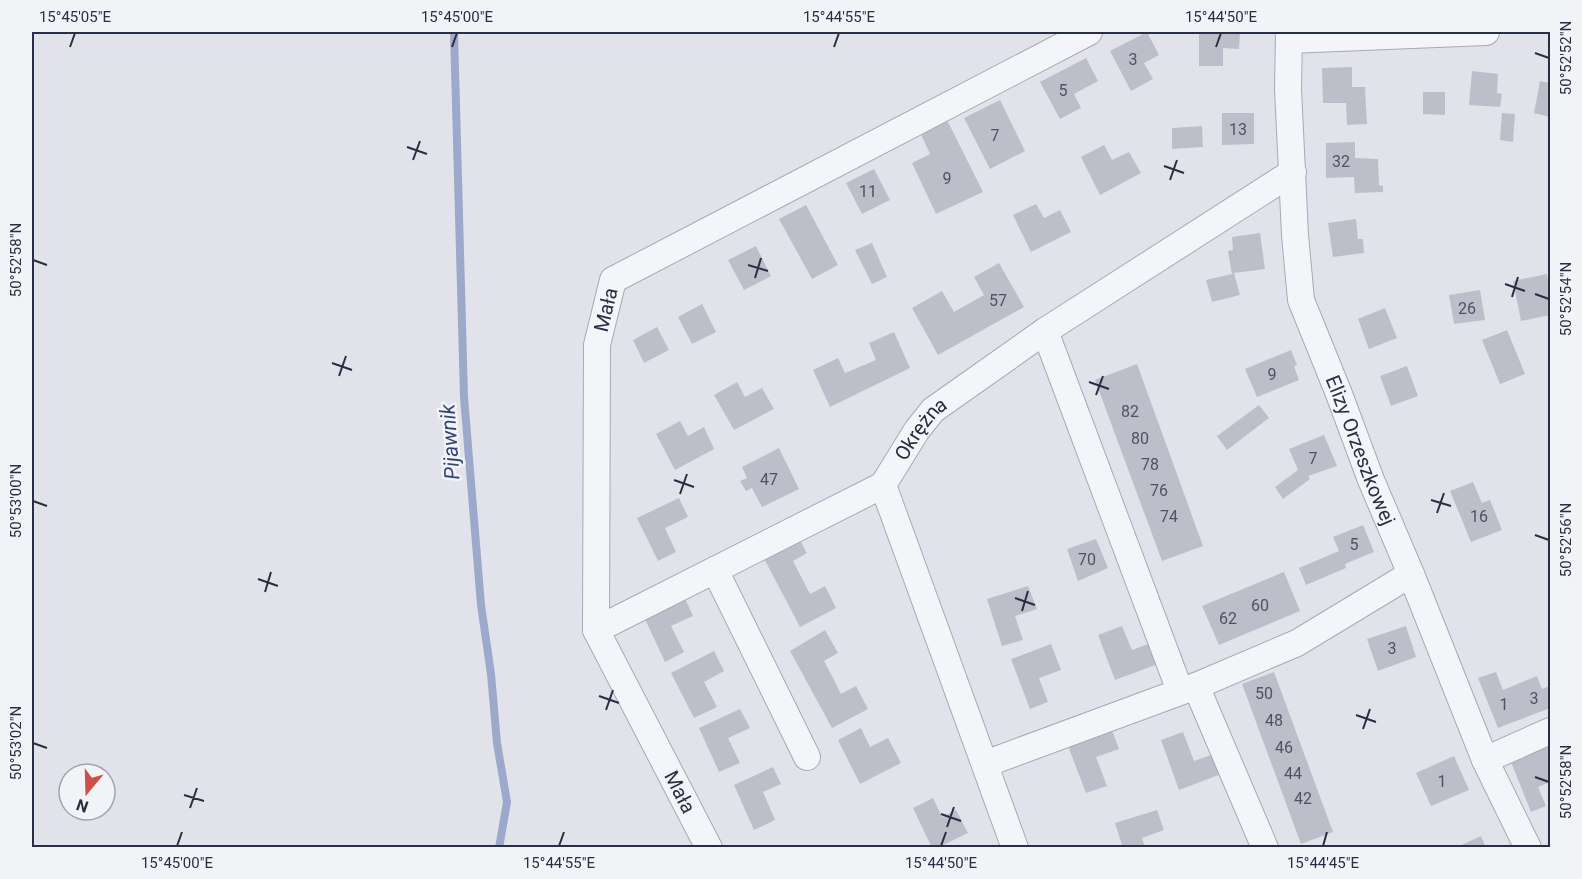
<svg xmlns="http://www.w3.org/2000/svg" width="1582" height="879" font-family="Roboto,sans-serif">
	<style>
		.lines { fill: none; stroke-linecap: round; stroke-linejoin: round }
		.stream { stroke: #9da9ca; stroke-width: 8 }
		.building { fill: #bcbeca }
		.street-casing { stroke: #a7a9b4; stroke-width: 28 }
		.street { stroke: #f4f5f8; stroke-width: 26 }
		.ticks { fill: none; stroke: #2a2e42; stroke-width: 2 }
		.labels { text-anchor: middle; stroke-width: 5; stroke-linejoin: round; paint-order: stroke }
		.number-label { font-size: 16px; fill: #4e5264 }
		.street-label { font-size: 20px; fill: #2a2e42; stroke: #f1f3f7 }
		.water-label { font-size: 21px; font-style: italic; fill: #344476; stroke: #f1f3f7 }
		.neatline { fill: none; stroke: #2a2e42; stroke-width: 2 }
		.ticks-label { font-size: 15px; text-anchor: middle; fill: #2a2e42 }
	</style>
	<rect width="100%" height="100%" fill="#e2e3ea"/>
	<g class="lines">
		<path class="stream" d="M454 32 464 397 481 605 491 674 497 743 507 802 499 848"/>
	</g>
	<path class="building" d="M1147 32 1159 55 1144 63 1153 79 1131 91 1110 51Z
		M1199 32H1240L1239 49 1223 48V66H1199Z
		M1086 58 1098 81 1074 94 1081 108 1060 119 1040 82Z
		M1352 67V87H1365L1367 124 1347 125 1346 103H1323L1322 68Z
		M1472 71 1498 74 1497 93 1502 94 1500 107 1469 105Z
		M1540 81 1550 83V117L1534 113Z
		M1423 92H1445V115L1423 114Z
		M1000 100 1025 151 990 169 964 118Z
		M1222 113H1254V144L1222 145Z
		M1502 113 1515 114 1513 142 1500 140Z
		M945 116 983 192 936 214 912 163 930 154 918 128Z
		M1202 126 1203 147 1172 149V128Z
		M1355 142V158L1378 159 1379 185 1383 186V192L1355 193 1354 177 1326 178V143Z
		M1104 145 1112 160 1129 152 1141 173 1100 195 1081 157Z
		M874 169 890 200 862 214 846 183Z
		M1036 204 1044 218 1060 210 1071 232 1031 252 1013 215Z
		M806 205 838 265 812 279 779 219Z
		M1356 219 1358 239H1363L1364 253 1333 257 1328 223Z
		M1260 233 1265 269 1234 273 1240 295 1212 302 1206 280 1232 274 1228 251 1233 250 1232 237Z
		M872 243 887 277 872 284 855 250Z
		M756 246 771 276 744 290 728 260Z
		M999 263 1024 307 938 355 912 308 942 291 954 312 984 295 974 277Z
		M1547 274 1550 291V315L1521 321 1513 281Z
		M1480 290 1485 320 1454 324 1449 295Z
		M702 304 716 332 692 344 678 317Z
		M1385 308 1397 338 1369 349 1358 319Z
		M657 327 669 350 644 363 633 340Z
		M1507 330 1525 374 1500 384 1482 340Z
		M894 332 910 368 830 407 813 370 838 358 845 373 876 360 869 343Z
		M1291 350 1297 365 1294 366 1299 380 1257 397 1245 369Z
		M1137 364 1203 546 1162 561 1095 380Z
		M1407 366 1418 396 1391 406 1380 376Z
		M737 382 745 397 762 388 774 409 734 430 714 395Z
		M1259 405 1269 418 1227 450 1217 436Z
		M680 421 688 436 704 427 714 449 675 470 656 434Z
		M1324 435 1337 466 1308 476 1310 479 1283 499 1275 487 1298 470 1289 449Z
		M779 448 799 489 762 507 752 488 746 491 740 481 747 478 742 467Z
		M1473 482 1482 503 1490 500 1502 530 1471 542 1450 491Z
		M679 498 688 517 665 528 676 552 658 561 637 518Z
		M1363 525 1374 552 1345 564 1346 568 1306 585 1299 568 1339 551 1333 537Z
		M794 530 807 553 793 561 810 594 825 586 836 608 800 627 759 549Z
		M1096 539 1108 568 1078 581 1067 549Z
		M1284 572 1300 611 1219 645 1202 606Z
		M1028 586 1037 609 1015 616 1023 640 1002 646 987 599Z
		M685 598 693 616 671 626 684 652 665 662 644 617Z
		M1122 626 1132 650 1151 643 1158 664 1115 680 1098 635Z
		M1406 626 1416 657 1378 671 1367 639Z
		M825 630 838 653 824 661 833 678 841 694 856 686 868 709 832 728 790 651Z
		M1051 644 1061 670 1039 678 1048 702 1030 709 1011 659Z
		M714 651 724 671 704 682 717 707 694 718 671 673Z
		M1274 672 1333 832 1301 844 1242 684Z
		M1496 672 1503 690 1537 676 1542 689 1550 686V708L1498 728 1478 678Z
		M740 709 750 728 728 738 740 763 719 772 699 728Z
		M861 728 870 747 888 738 901 763 860 784 838 740Z
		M1112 730 1119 749 1096 757 1107 786 1086 793 1068 746Z
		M1183 732 1194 761 1217 753 1224 773 1179 790 1161 740Z
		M1550 746V782L1538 787 1546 806 1531 812 1511 762Z
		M1454 756 1469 790 1431 806 1416 773Z
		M773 767 781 784 763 792 775 820 754 830 734 785Z
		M933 798 942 817 956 810 968 833 937 848H932L913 808Z
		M1157 810 1164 830 1142 838 1145 848H1123L1115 823Z
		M1481 836 1486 848H1455Z"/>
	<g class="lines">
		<defs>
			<g id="street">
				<path id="s1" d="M1289 32 1288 89 1295 235 1301 300 1339 394 1371 480 1411 574 1485 760 1528 848"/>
				<path d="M1289 40 1486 32"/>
				<path d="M1045 331 1180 691"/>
				<path d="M715 570 807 757"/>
				<path d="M596 630 883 485"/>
				<path d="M1196 686 1297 643 1411 574"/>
				<path d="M1485 760 1550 731"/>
				<path d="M985 764 1196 686 1265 848"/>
				<path id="s2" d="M709 848 596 630 597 345 613 280 1089 32"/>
				<path id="s3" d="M1015 848 883 485 917 430 933 410 1045 331 1293 172"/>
			</g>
		</defs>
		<use href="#street" class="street-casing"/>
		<use href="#street" class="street"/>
	</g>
	<path class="ticks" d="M70 47 75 33M452 47 457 33M834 47 839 33M1216 47 1221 33M1535 53 1549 58M407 147 427 154M413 160 420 141M1164 166 1184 173M1170 180 1177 160M33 260 47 265M748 265 768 271M755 278 761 258M1505 284 1525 291M1535 294 1549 299M1512 297 1518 277M332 363 352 370M339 376 346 356M1089 382 1109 389M1096 395 1103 376M674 480 694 487M680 494 687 474M1431 500 1451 506M33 501 47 506M1437 513 1444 493M1535 535 1549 540M258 579 278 586M265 592 271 572M1015 598 1035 605M1022 611 1028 591M599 696 619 703M606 710 613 690M1356 715 1376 722M1363 729 1370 709M33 743 47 748M1535 777 1549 782M184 795 204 801M190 808 197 788M941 814 961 821M947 827 954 807M177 846 182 832M559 846 564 832M941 846 946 832M1323 846 1327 832"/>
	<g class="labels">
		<g class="number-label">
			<text x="1133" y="65">3</text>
			<text x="1063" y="96">5</text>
			<text x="1238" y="135">13</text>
			<text x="995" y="141">7</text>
			<text x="1341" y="167">32</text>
			<text x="947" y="184">9</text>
			<text x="868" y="197">11</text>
			<text x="998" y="306">57</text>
			<text x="1467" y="314">26</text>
			<text x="1272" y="380">9</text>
			<text x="1130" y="417">82</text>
			<text x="1140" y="444">80</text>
			<text x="1313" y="464">7</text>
			<text x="1150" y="470">78</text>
			<text x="769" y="485">47</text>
			<text x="1159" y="496">76</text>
			<text x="1169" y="522">74</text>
			<text x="1479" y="522">16</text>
			<text x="1354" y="550">5</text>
			<text x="1087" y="565">70</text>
			<text x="1260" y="611">60</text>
			<text x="1228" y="624">62</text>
			<text x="1392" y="654">3</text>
			<text x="1264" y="699">50</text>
			<text x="1534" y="704">3</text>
			<text x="1504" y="710">1</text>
			<text x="1274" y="726">48</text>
			<text x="1284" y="753">46</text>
			<text x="1293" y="779">44</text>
			<text x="1442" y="787">1</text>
			<text x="1303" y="804">42</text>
		</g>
		<g class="street-label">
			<text dy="7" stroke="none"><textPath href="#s2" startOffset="567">Mała</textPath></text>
			<text dy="7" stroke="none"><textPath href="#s3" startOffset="454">Okrężna</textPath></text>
			<text dy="7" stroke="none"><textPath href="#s1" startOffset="430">Elizy Orzeszkowej</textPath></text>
			<text transform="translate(680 792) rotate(63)" y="7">Mała</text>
		</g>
		<g class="water-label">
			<text transform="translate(450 442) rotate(-94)" y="7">Pijawnik</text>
		</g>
	</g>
	<rect width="1582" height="879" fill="none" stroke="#f1f3f7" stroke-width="66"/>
	<g transform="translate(87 792) rotate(199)"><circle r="28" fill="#f1f3f7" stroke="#a1a4af" stroke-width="1.5"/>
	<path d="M0-4.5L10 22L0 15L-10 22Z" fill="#ce4f47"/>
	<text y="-9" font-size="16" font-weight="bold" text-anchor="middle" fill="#2a2e42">N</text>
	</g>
	<rect x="33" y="33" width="1516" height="813" class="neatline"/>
	<g class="ticks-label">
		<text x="75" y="22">15°45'05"E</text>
		<text x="457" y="22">15°45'00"E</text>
		<text x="839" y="22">15°44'55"E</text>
		<text x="1221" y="22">15°44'50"E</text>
		<text transform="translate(1566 58) rotate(-90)" y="5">50°52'52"N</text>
		<text transform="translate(16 260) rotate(-90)" y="5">50°52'58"N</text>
		<text transform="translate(1566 299) rotate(-90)" y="5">50°52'54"N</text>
		<text transform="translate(16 501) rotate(-90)" y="5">50°53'00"N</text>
		<text transform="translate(1566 540) rotate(-90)" y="5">50°52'56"N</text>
		<text transform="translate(16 743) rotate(-90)" y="5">50°53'02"N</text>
		<text transform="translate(1566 782) rotate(-90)" y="5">50°52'58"N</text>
		<text x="177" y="868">15°45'00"E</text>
		<text x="559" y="868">15°44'55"E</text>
		<text x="941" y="868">15°44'50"E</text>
		<text x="1323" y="868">15°44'45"E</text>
	</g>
</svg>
